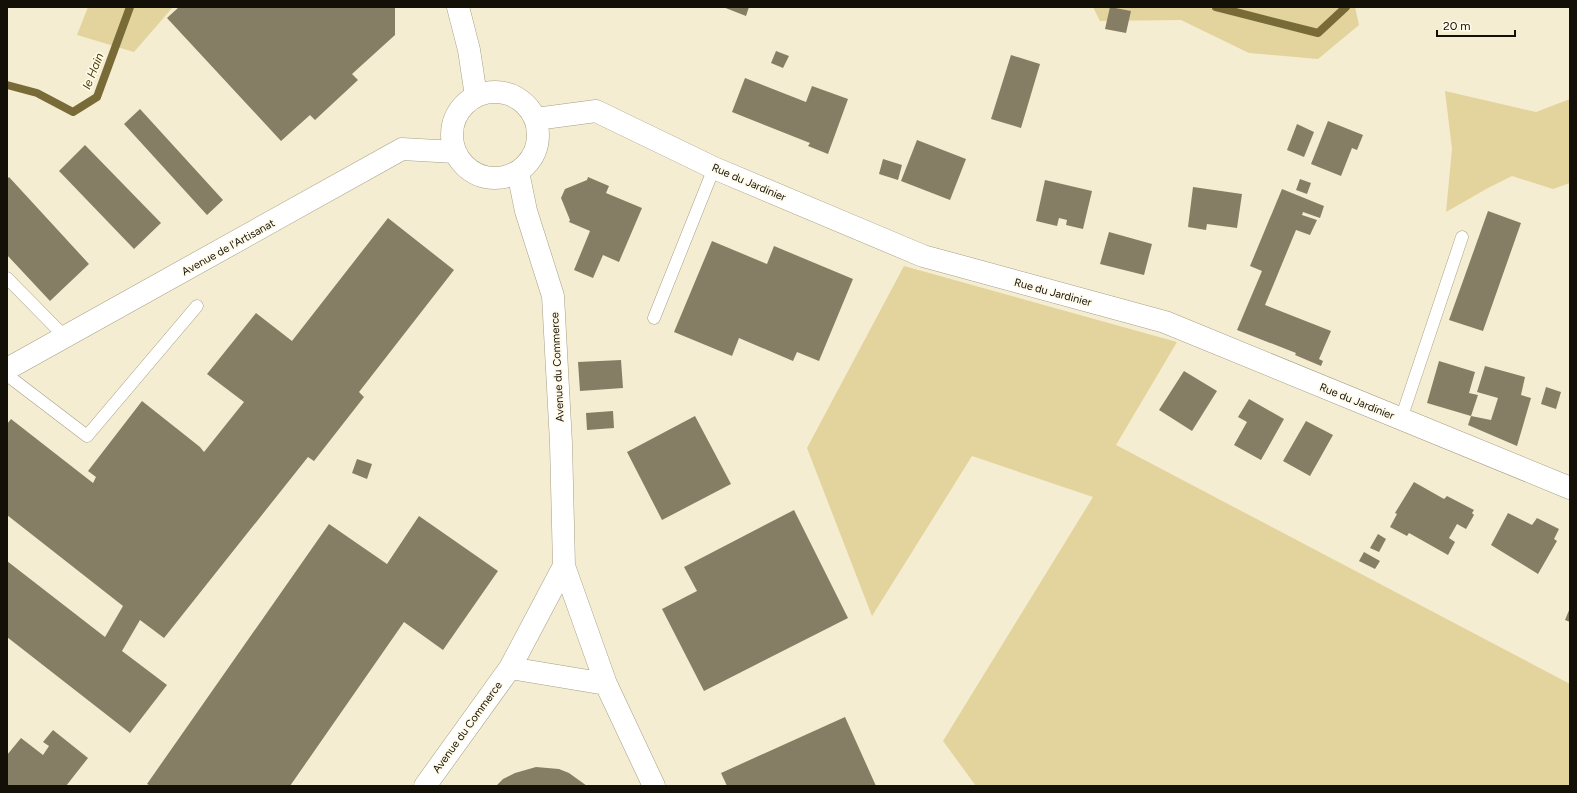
<svg xmlns="http://www.w3.org/2000/svg" width="1577" height="793" font-family="Figtree,sans-serif">
	<style>
		.green { fill: #e3d39c }
		.lines { fill: none; stroke-linecap: round; stroke-linejoin: round }
		.stream { stroke: #796b37; stroke-width: 8 }
		.building { fill: #857e65 }
		.service-casing { stroke: #a69f84; stroke-width: 13 }
		.minor-casing { stroke: #a69f84; stroke-width: 23 }
		.service { stroke: #fff; stroke-width: 12 }
		.minor { stroke: #fff; stroke-width: 22 }
		.labels { text-anchor: middle; stroke-width: 3.5; stroke-linejoin: round; paint-order: stroke }
		.street-label { font-size: 11px; fill: #131007; stroke: #fffae9 }
		.water-label { font-size: 12px; font-style: italic; fill: #51430a; stroke: #fffae9 }
	</style>
	<rect width="100%" height="100%" fill="#f5edd1"/>
	<path class="green" d="M88 7H173L134 52 77 35Z
		M1093 7H1355L1359 25 1318 59 1249 53 1181 20 1100 21Z
		M1445 91 1536 112 1570 99V183L1553 189 1512 176 1488 188 1446 212 1452 149Z
		M904 266 1177 342 1116 445 1570 684V786H976L943 741 1093 497 972 456 872 616 807 448Z"/>
	<g class="lines">
		<path class="stream" d="M1216 7 1318 33 1346 7
			M7 85 37 93 73 112 97 97 130 7"/>
	</g>
	<path class="building" d="M179 7H395V35L352 74 358 80 315 120 310 115 281 141 167 18Z
		M723 7H749L746 16Z
		M1110 7 1131 11 1126 33 1105 29Z
		M776 51 789 56 783 68 771 63Z
		M1011 55 1040 64 1021 128 991 119Z
		M745 78 806 102 812 86 848 99 828 154 808 146 810 143 732 112Z
		M140 109 223 200 207 215 124 124Z
		M1328 121 1363 135 1357 150 1352 148 1341 176 1311 164Z
		M1297 124 1314 132 1304 157 1287 150Z
		M917 140 966 159 950 200 901 181Z
		M85 145 161 223 134 249 59 171Z
		M883 159 902 165 898 180 879 174Z
		M9 177 89 264 50 301 7 255V179Z
		M588 177 609 186 606 193 642 208 619 262 603 255 593 278 574 270 590 231 569 222 570 220 561 198 565 189 587 180Z
		M1300 179 1311 183 1307 194 1296 190Z
		M1045 180 1092 191 1083 229 1066 225 1067 220 1059 218 1057 226 1036 221Z
		M1193 187 1242 194 1237 228 1207 224 1206 230 1188 227Z
		M1282 189 1324 206 1320 218 1303 212 1302 215 1317 220 1310 235 1296 230 1265 305 1331 331 1319 359 1323 361 1321 366 1295 355 1296 353 1237 330 1262 271 1250 266Z
		M1488 211 1521 223 1483 331 1449 320Z
		M388 218 454 270 359 392 364 397 314 461 308 457 164 638 140 620 122 651 167 685 130 733 7 637V561L105 637 123 606 7 515V424L11 419 93 483 96 477 88 471 142 401 200 447 204 452 244 402 207 374 256 313 292 341Z
		M1109 232 1152 244 1144 275 1100 264Z
		M712 241 767 264 774 246 853 279 819 361 797 352 793 361 739 338 732 356 674 332Z
		M621 360 623 388 580 391 578 362Z
		M1439 361 1475 372 1469 393 1478 395 1471 416 1427 403Z
		M1485 366 1525 377 1521 395 1531 398 1517 446 1468 425 1471 416 1491 420 1498 398 1477 392Z
		M1184 371 1217 391 1192 431 1159 410Z
		M1546 387 1561 392 1556 409 1541 404Z
		M1249 399 1284 419 1261 460 1234 445 1247 422 1238 417Z
		M613 411 614 428 587 430 586 413Z
		M695 416 731 484 662 520 627 452Z
		M1306 421 1333 435 1310 476 1283 461Z
		M357 459 372 464 367 479 352 473Z
		M1414 482 1444 499 1447 496 1474 510 1472 513 1474 515 1466 529 1457 524 1449 538 1455 542 1448 555 1409 533 1407 536 1390 527 1397 514 1395 513Z
		M794 510 848 618 704 691 662 609 697 591 684 567Z
		M1508 513 1532 525 1537 518 1559 529 1554 539 1557 541 1538 574 1491 545Z
		M419 516 498 571 443 650 404 622 290 786H151L147 784 329 524 387 564Z
		M1378 534 1386 539 1379 552 1370 548Z
		M1364 552 1380 561 1375 569 1359 561Z
		M1570 608V622L1565 620Z
		M845 717 876 786H727L721 773Z
		M53 730 88 758 66 786H7V755L21 738 43 755 49 746 43 742Z
		M536 767 559 769 569 773 587 786H496L503 779 515 773Z"/>
	<g class="lines">
		<defs>
			<path id="service" d="M7 278 65 337
				M654 318 714 168
				M7 375 87 436 197 306
				M1401 419 1462 237"/>
			<path id="minor" d="M458 7 469 50 476 96
				M452 135a43 43 0 1 1 86 0a43 43 0 1 1-86 0Z
				M536 119 596 111 714 168 923 256 1165 322 1570 488
				M518 172 526 211 553 296 561 443 564 566
				M7 369 402 149 455 152
				M606 684 654 786
				M425 786 510 668 564 566 606 684 510 668"/>
		</defs>
		<use href="#service" class="service-casing"/>
		<use href="#minor" class="minor-casing"/>
		<use href="#service" class="service"/>
		<use href="#minor" class="minor"/>
	</g>
	<g class="labels">
		<g class="street-label">
			<text transform="translate(749 182) rotate(23)" y="4">Rue du Jardinier</text>
			<text transform="translate(228 247) rotate(-29)" y="4">Avenue de l'Artisanat</text>
			<text transform="translate(1053 292) rotate(15)" y="4">Rue du Jardinier</text>
			<text transform="translate(557 367) rotate(-93)" y="4">Avenue du Commerce</text>
			<text transform="translate(1357 401) rotate(22)" y="4">Rue du Jardinier</text>
			<text transform="translate(467 727) rotate(-54)" y="4">Avenue du Commerce</text>
		</g>
		<g class="water-label">
			<text transform="translate(93 71) rotate(-68)" y="4">le Hain</text>
		</g>
	</g>
	<rect width="1577" height="793" fill="none" stroke="#131007" stroke-width="16"/>
	<path d="M1437 30v6h78v-6" fill="none" stroke="#131007" stroke-width="2"/>
	<text x="1443" y="30" font-size="12" fill="#131007" stroke="#fffae9" stroke-width="3" paint-order="stroke">20 m</text>
</svg>
